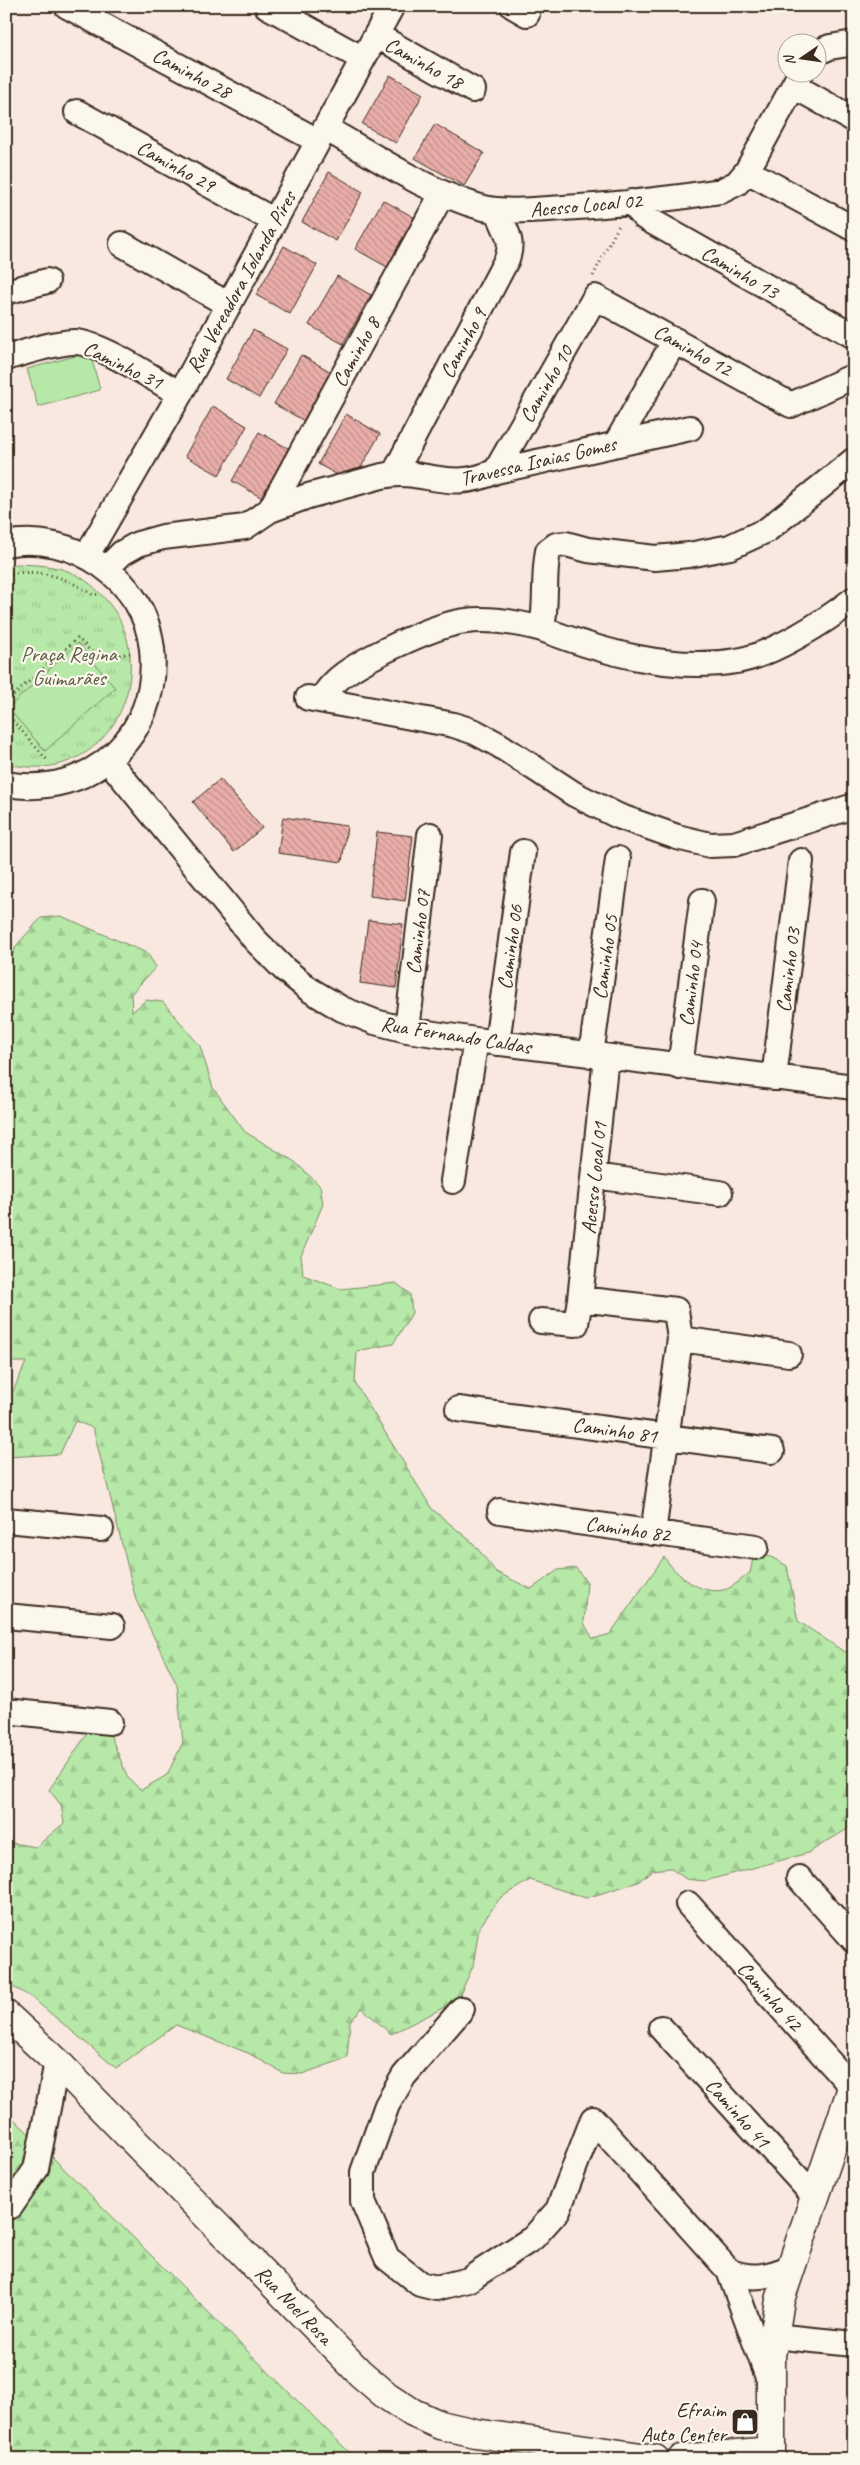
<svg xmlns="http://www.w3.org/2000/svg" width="860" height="2465" font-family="Caveat,sans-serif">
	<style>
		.forest { fill: url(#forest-firs); stroke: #788963 }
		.park { fill: url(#park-tufts); stroke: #788963 }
		.garden { fill: #b6e8a8; stroke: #788963 }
		.building { fill: url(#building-back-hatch); stroke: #3b2a1e }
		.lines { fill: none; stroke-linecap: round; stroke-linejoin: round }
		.minor-casing { stroke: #3b2a1e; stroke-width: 28 }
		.major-casing { stroke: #3b2a1e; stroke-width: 31 }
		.path { stroke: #3b2a1e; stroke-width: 3; stroke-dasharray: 1 4; stroke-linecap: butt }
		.minor { stroke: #fbf7ec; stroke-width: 24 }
		.major { stroke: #fbf7ec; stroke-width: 28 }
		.labels { text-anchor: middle; stroke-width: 4.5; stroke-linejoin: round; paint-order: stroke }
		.street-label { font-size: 21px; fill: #3b2a1e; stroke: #fbf7ec }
		.park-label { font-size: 21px; fill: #5a5a40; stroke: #fbf7ec }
		.poi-label { font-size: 21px; fill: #3b2a1e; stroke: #fbf7ec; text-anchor: end }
	</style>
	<defs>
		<pattern id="forest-firs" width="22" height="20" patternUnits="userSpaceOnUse" patternTransform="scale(1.25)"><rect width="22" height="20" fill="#b6e8a8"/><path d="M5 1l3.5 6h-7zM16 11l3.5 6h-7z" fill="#9dc790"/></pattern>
		<pattern id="park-tufts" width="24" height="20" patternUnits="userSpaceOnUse" patternTransform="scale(1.25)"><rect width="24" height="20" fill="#b6e8a8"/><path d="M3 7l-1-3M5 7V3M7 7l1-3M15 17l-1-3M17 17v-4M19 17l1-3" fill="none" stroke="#9dc790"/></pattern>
		<pattern id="building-back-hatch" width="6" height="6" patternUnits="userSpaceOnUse" patternTransform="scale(1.25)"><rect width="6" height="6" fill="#eaaeaa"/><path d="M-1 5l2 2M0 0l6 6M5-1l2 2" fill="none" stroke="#bf8e8a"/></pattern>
	</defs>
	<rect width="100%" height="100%" fill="#f8e8df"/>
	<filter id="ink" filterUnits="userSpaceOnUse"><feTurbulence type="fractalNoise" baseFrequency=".02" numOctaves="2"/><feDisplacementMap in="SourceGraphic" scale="10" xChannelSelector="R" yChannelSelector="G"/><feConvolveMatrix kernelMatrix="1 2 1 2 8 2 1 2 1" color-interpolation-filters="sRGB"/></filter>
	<g filter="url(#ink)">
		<path class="forest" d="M61 916 147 953 156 967 131 994 132 1012 146 1000 163 1002 200 1046 213 1088 245 1132 295 1162 320 1186 323 1204 301 1256 303 1275 341 1289 396 1283 410 1294 412 1313 393 1344 357 1351 355 1383 432 1509 473 1543 496 1572 531 1589 558 1570 576 1568 587 1582 584 1623 593 1639 610 1634 664 1557C676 1575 700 1595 723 1590 732 1589 742 1578 750 1573L754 1553 771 1557 787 1566 798 1621 843 1651 854 1653V1825L808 1853 705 1881 686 1879 670 1868 652 1870 638 1882 586 1898 530 1880 500 1898 479 1928 473 1966 457 2001 391 2034 362 2008 350 2022 347 2058 302 2074 283 2073 248 2053 176 2025 116 2068 31 1997 6 1983V1842L36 1847 64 1823 61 1805 49 1790 89 1731 107 1727 128 1778 141 1790 167 1775 183 1742 177 1685 136 1600 93 1428 75 1421 60 1454 6 1457V1407L26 1362H6V1276L11 1270 6 1266V1152L12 1150 6 1135V973L16 946 41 918Z
			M6 2111 356 2459H6Z"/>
		<path class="park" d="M18 564C36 565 53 565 70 572 85 578 97 589 106 600 154 653 128 749 56 765 39 769 23 767 6 764V567Z"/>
		<path class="garden" d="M90 352 100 390 38 407 27 369Z
			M78 643 115 688 45 751 8 708Z"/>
		<path class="building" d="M390 75 423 94 396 143 362 124Z
			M435 124 484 153 464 186 415 158Z
			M329 172 363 192 336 241 302 222Z
			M383 200 417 219 389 268 355 249Z
			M284 246 317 265 290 314 256 295Z
			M337 276 371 295 343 344 309 325Z
			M253 330 287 349 259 398 226 379Z
			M301 355 335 374 308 423 274 404Z
			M213 406 247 426 219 475 185 456Z
			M346 414 380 434 352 483 318 464Z
			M259 432 293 451 266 500 232 481Z
			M220 779 262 828 234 852 193 802Z
			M283 817 347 826 342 862 278 853Z
			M377 832 413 836 405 901 370 896Z
			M368 920 403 924 396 988 360 983Z"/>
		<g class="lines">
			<defs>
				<path id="minor" d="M67 6 318 141
					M267 6 363 59
					M513 6 527 14
					M376 35 473 90
					M818 52 830 47 854 43
					M794 86 854 120
					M77 112 275 221
					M325 128C375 156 425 191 480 207 501 213 526 210 548 209 606 206 664 200 721 191L737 183 747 171 801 72
					M747 171 854 229
					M631 202 644 217 854 336
					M122 244 229 305
					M6 292 47 281
					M6 358C27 352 51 343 74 342 98 341 157 381 180 394
					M617 442 675 340
					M496 471 595 297 791 405 854 376
					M394 474 507 259C515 237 503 230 498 210
					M270 510 442 194
					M6 544C73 531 145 579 152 649 161 735 90 799 6 784
					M87 555 180 394 392 6
					M107 568 122 553 138 544 163 537 245 527 270 510 308 496 382 476C424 467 448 494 496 471L690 428
					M542 629C602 652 671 672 736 661 771 656 826 621 854 599
					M308 698 454 725 475 732 499 745 574 794 618 816 677 837 710 845 734 844 854 806
					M321 700C325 694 329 687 335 682 356 661 436 624 466 621 490 618 519 623 542 629 547 603 543 577 548 551L556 545 566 544 588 550 655 558 689 555 730 547 767 530 854 460
					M108 760 255 940 284 969 310 990 342 1009 375 1022 407 1030 476 1040 854 1087
					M407 1030 430 835
					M497 1043 523 852
					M591 1055 618 859
					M680 1067 702 901
					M774 1078 801 861
					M594 1176 720 1193
					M453 1181 476 1040
					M580 1299 606 1057
					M541 1321 576 1324 580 1299 676 1310 680 1339 653 1533
					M680 1339 789 1354
					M458 1409 772 1451
					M500 1511 756 1547
					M6 1520 101 1529
					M6 1616 112 1626
					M6 1711 110 1722
					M799 1878 854 1940
					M688 1904 852 2087
					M462 2009 404 2076 387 2105 363 2172V2201L387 2258 420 2284 436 2288 468 2280 533 2238 558 2210 593 2119 729 2271 769 2380
					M661 2028 815 2197
					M6 2206H11L36 2169 57 2062
					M729 2271C752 2281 770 2276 792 2267
					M773 2336 854 2344"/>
				<path id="major" d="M6 2015 57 2062 360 2373 387 2396 413 2413 440 2425 475 2433 655 2459
					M682 2459 771 2451
					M771 2459V2356L780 2300 854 2082"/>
			</defs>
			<use href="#minor" class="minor-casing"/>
			<use href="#major" class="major-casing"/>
			<path class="path" d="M593 276 619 225
				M6 574C40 569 65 576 93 595L100 594
				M6 702 78 638C101 663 99 658 131 653
				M6 713 48 761"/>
			<use href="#minor" class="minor"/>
			<use href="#major" class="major"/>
		</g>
	</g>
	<defs>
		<symbol id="shop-square" viewBox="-11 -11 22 22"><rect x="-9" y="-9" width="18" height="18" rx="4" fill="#3b2a1e" stroke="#fbf7ec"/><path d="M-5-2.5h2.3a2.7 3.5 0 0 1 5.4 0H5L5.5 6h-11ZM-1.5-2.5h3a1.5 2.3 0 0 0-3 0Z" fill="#fff"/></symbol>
	</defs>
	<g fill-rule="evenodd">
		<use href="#shop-square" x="729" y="2406" width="32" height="32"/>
	</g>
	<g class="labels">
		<g class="street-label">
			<text transform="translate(424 63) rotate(29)" y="7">Caminho 18</text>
			<text transform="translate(192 73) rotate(28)" y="7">Caminho 28</text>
			<text transform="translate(176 166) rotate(29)" y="7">Caminho 29</text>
			<text transform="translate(586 205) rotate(-5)" y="7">Acesso Local 02</text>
			<text transform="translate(740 272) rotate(30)" y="7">Caminho 13</text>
			<text transform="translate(241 282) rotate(-61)" y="7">Rua Vereadora Iolanda Píres</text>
			<text transform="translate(463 343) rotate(-62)" y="7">Caminho 9</text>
			<text transform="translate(693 350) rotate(29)" y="7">Caminho 12</text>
			<text transform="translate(356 352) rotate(-61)" y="7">Caminho 8</text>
			<text transform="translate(123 365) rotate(26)" y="7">Caminho 31</text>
			<text transform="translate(546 384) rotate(-60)" y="7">Caminho 10</text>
			<text transform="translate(538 461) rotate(-13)" y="7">Travessa Isaias Gomes</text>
			<text transform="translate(418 932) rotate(-83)" y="7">Caminho 07</text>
			<text transform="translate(510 947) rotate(-82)" y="7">Caminho 06</text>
			<text transform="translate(605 957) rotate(-82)" y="7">Caminho 05</text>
			<text transform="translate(788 970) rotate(-83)" y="7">Caminho 03</text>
			<text transform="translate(691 984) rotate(-83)" y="7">Caminho 04</text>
			<text transform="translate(456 1035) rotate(9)" y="7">Rua Fernando Caldas</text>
			<text transform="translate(594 1178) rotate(-84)" y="7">Acesso Local 01</text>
			<text transform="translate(615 1430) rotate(8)" y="7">Caminho 81</text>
			<text transform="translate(628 1529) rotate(8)" y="7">Caminho 82</text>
			<text transform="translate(770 1996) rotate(48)" y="7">Caminho 42</text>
			<text transform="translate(738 2113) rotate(48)" y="7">Caminho 41</text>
			<text transform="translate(294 2305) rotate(46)" y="7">Rua Noel Rosa</text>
		</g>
		<g class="park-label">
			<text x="69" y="661">Praça Regina<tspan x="69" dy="24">Guimarães</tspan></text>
		</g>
		<g class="poi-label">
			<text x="726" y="2417">Efraim<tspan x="726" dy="24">Auto Center</tspan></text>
		</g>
	</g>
	<rect width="860" height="2465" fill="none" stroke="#fbf7ec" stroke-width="25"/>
	<rect x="12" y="12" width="835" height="2440" fill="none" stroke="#3b2a1e" stroke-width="2" filter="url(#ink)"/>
	<g transform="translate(802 58) rotate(257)"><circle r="24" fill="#fbf7ec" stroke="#aea59a"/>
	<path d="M0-4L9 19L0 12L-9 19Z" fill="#3b2a1e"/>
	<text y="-8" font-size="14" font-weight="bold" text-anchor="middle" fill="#3b2a1e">N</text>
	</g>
</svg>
